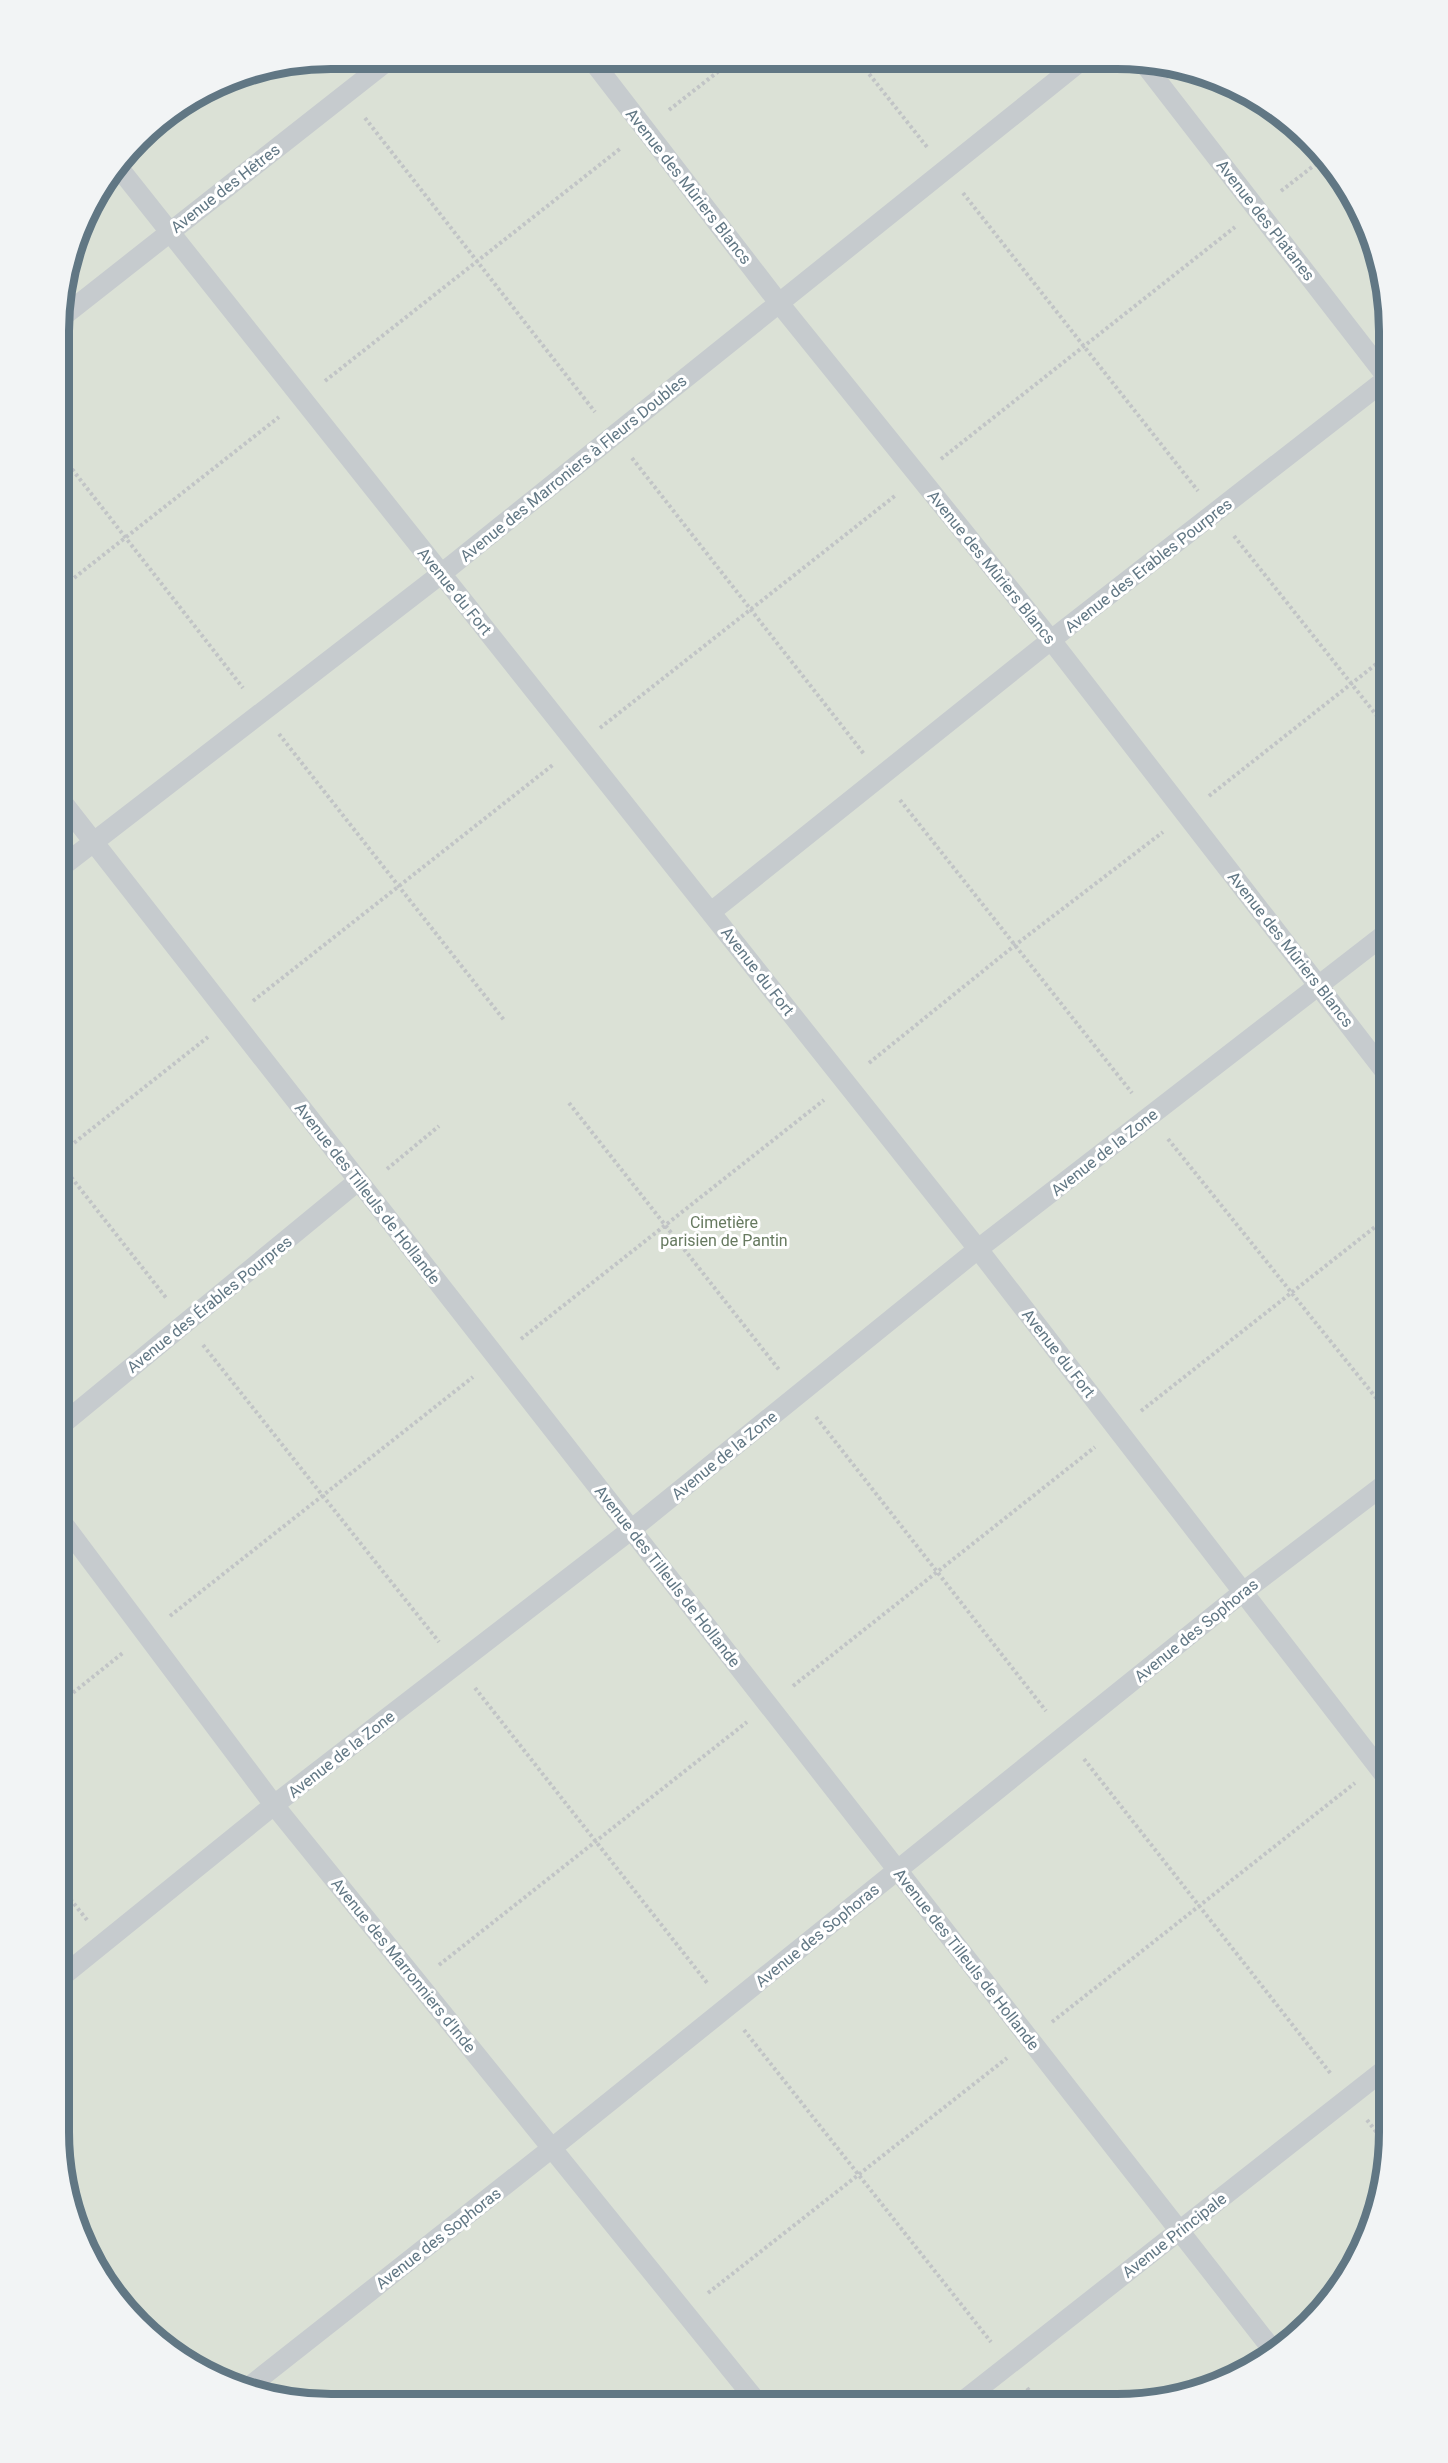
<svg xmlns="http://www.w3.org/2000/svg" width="1448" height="2463" font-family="Roboto,sans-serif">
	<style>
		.green { fill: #dbe1d6 }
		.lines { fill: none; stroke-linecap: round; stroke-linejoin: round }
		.path { stroke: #c1c4c6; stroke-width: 4; stroke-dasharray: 3 3; stroke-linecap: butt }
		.lane { stroke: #c6cbce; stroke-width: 20 }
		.labels { text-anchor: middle; stroke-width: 6; stroke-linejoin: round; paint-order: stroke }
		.street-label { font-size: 16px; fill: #617784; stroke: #fff }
		.park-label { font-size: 16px; fill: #677a60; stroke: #fff }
		.rim { fill: none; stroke: #617784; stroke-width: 8 }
	</style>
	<rect width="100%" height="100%" fill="#f9f9f6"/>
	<path class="green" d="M331 59 1153 61 1222 79 1283 115 1333 165 1369 227 1389 331V2150L1375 2220 1333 2298 1283 2348 1221 2384 1117 2404 296 2402 226 2384 165 2348 115 2298 79 2236 59 2132 61 296 87 210 151 126 227 79Z"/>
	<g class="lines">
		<path class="path" d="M858 60 927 147
			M320 61 327 70
			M669 110 733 60
			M365 118 595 412
			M1281 191 1325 157
			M963 193 1198 491
			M325 381 621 148
			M61 455 243 688
			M632 458 864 754
			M941 459 1235 227
			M1234 536 1389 731
			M60 589 279 417
			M600 728 896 495
			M279 734 504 1020
			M1209 796 1389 654
			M900 800 1132 1093
			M253 1001 554 764
			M869 1063 1014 946 1163 832
			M569 1103 780 1371
			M1168 1139 1389 1414
			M60 1154 208 1037
			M60 1163 167 1299
			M387 1169 439 1126
			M521 1339 824 1100
			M203 1345 439 1642
			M1141 1411 1389 1216
			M816 1417 1046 1711
			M170 1616 473 1377
			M793 1686 1095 1447
			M475 1688 708 1984
			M59 1704 124 1652
			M1084 1759 1331 2074
			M59 1885 87 1920
			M439 1965 747 1722
			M1052 2022 1355 1783
			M744 2030 991 2342
			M1367 2120 1389 2148
			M708 2293 1007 2058
			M1027 2388 1040 2404"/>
		<path class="lane" d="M591 59 779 303 1051 640 1389 1077
			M1142 61 1389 380
			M119 168 978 1249 1389 1781
			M61 318 390 59
			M60 799 1275 2353
			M60 868 441 574 1081 61
			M711 912 1051 640 1389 377
			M59 1427 358 1181
			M59 1518 274 1805 758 2403
			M59 1979 274 1805 632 1529 978 1249 1389 931
			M246 2389 552 2148 1243 1592 1389 1481
			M959 2404 1389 2066"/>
	</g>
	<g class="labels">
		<g class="street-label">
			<text transform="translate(689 186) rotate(52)" y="6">Avenue des Mûriers Blancs</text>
			<text transform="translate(225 188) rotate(-38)" y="6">Avenue des Hêtres</text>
			<text transform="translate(1266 220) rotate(52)" y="6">Avenue des Platanes</text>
			<text transform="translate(573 468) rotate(-39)" y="6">Avenue des Marroniers à Fleurs Doubles</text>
			<text transform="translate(1148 565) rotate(-38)" y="6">Avenue des Erables Pourpres</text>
			<text transform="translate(992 567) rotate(51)" y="6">Avenue des Mûriers Blancs</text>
			<text transform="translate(455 591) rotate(51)" y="6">Avenue du Fort</text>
			<text transform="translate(1291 949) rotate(52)" y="6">Avenue des Mûriers Blancs</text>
			<text transform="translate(758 971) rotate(52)" y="6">Avenue du Fort</text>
			<text transform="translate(1104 1152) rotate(-38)" y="6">Avenue de la Zone</text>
			<text transform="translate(368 1193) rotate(52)" y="6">Avenue des Tilleuls de Hollande</text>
			<text transform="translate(209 1304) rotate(-39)" y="6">Avenue des Érables Pourpres</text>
			<text transform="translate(1059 1353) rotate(52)" y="6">Avenue du Fort</text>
			<text transform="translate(724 1455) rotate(-39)" y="6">Avenue de la Zone</text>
			<text transform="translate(668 1576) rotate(52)" y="6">Avenue des Tilleuls de Hollande</text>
			<text transform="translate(1196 1630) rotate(-39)" y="6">Avenue des Sophoras</text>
			<text transform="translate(341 1754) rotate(-38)" y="6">Avenue de la Zone</text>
			<text transform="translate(817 1935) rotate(-39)" y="6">Avenue des Sophoras</text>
			<text transform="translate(967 1959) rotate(52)" y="6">Avenue des Tilleuls de Hollande</text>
			<text transform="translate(404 1965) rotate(51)" y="6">Avenue des Marronniers d'Inde</text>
			<text transform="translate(1174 2235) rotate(-38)" y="6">Avenue Principale</text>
			<text transform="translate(438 2238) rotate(-38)" y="6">Avenue des Sophoras</text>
		</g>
		<g class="park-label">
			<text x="724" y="1228">Cimetière<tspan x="724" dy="18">parisien de Pantin</tspan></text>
		</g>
	</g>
	<path d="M0 0H1448V2463H0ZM331 69H1117A262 262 0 0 1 1379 331V2132A262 262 0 0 1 1117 2394H331A262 262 0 0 1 69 2132V331A262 262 0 0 1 331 69Z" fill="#f2f4f5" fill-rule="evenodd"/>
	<path class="rim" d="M331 69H1117A262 262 0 0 1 1379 331V2132A262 262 0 0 1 1117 2394H331A262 262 0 0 1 69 2132V331A262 262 0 0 1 331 69Z"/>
</svg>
